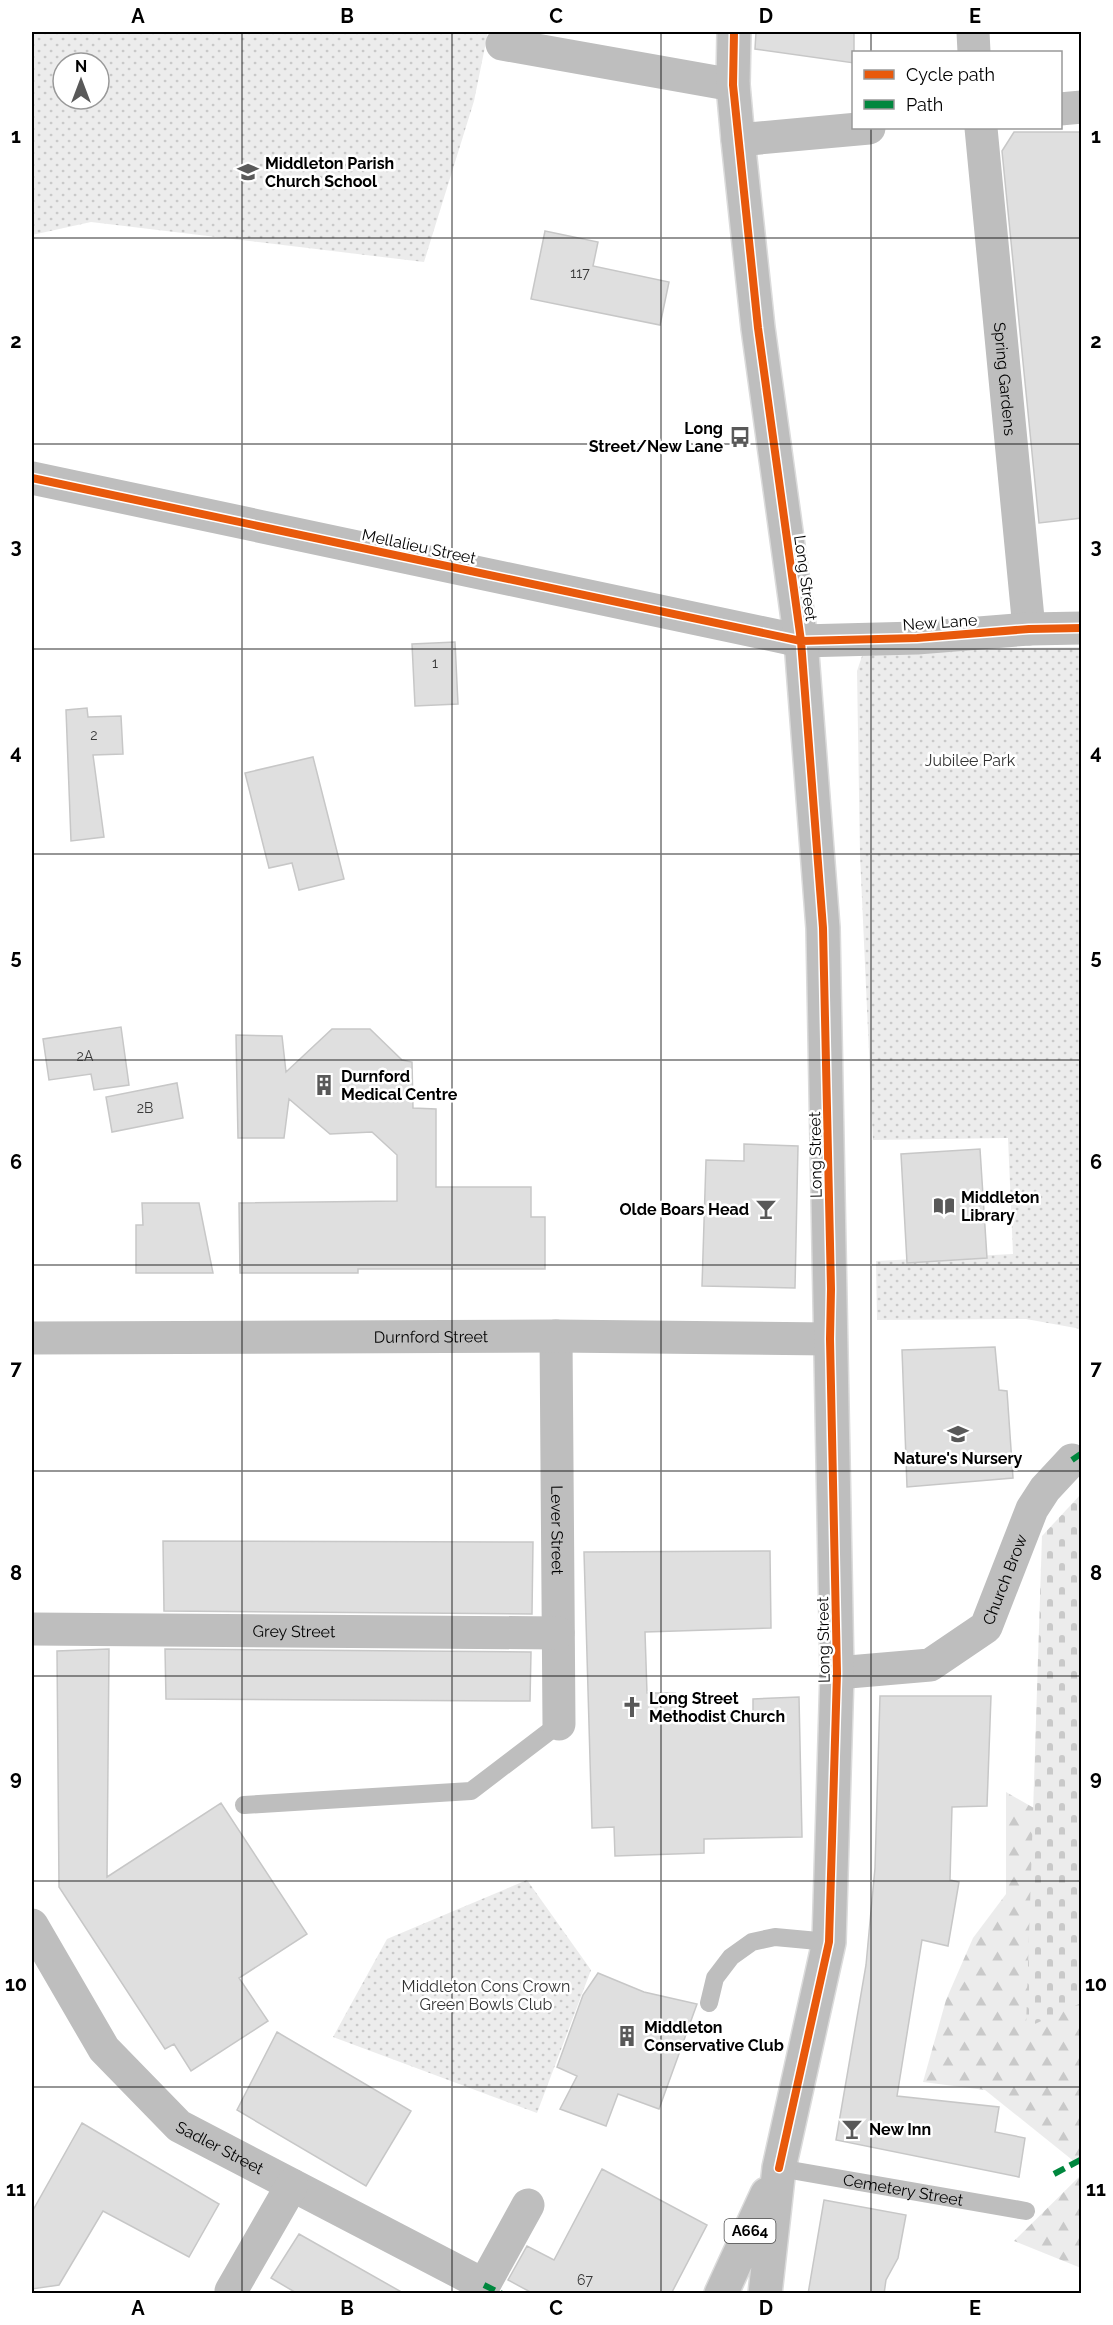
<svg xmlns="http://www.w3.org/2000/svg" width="1113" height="2325" font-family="Raleway,sans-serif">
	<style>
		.forest { fill: url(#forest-firs) }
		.cemetery { fill: url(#cemetery-stones) }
		.park { fill: url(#park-dots); fill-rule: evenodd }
		.building { fill: #dfdfdf; stroke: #c7c7c7; stroke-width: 1.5 }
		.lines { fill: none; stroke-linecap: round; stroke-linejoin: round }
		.primary-casing { stroke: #dbdbdb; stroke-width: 36 }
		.service { stroke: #bebebe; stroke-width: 18 }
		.minor { stroke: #bebebe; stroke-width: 33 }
		.primary { stroke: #bebebe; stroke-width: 33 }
		.quiet { stroke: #00873e; stroke-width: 6; stroke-dasharray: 12 6; stroke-linecap: butt }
		.cycleway-casing { stroke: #fff; stroke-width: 11 }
		.cycleway { stroke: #e8590c; stroke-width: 8 }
		.grid { fill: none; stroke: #000; stroke-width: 1.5; stroke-opacity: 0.55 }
		.labels { text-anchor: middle; stroke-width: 5; stroke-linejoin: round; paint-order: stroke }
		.number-label { font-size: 14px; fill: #383838 }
		.shield { fill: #fff; stroke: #4c4c4c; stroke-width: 1.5 }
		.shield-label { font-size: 15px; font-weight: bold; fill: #000 }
		.poi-label { font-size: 16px; font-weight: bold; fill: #000; stroke: #fff; text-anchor: start }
		.street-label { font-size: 16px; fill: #000; stroke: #fff }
		.park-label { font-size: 16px; fill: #333; stroke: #fff }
		.neatline { fill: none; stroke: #000; stroke-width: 2 }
		.grid-label { font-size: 20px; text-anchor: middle; font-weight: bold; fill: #000 }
	</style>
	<defs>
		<pattern id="forest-firs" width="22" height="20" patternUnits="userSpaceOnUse" patternTransform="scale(1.5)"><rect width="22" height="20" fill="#ececec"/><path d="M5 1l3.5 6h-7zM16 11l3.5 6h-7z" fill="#c9c9c9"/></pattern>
		<pattern id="cemetery-stones" width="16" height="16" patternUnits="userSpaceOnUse" patternTransform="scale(1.5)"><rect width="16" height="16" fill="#ececec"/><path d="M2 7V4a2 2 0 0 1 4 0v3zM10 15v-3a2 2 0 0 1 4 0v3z" fill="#c9c9c9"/></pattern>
		<pattern id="park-dots" width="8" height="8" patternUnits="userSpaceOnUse" patternTransform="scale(1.5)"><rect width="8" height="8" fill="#ececec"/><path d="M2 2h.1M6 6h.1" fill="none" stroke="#c9c9c9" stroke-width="1.8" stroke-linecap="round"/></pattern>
	</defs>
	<rect width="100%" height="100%" fill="#fff"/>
	<path class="forest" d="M1006 1792 1074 1831 1081 1978V2167L985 2090 923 2082 946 2000 973 1938 1006 1894Z
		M1081 2175V2268L1014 2241Z"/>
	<path class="cemetery" d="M1081 1494V2003L1026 2028 1042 1536Z"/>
	<path class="park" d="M32 32H488L474 101 424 262 91 222 32 235ZM63 63H99V99H63Z
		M1081 647V1329L1026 1319 877 1320 876 1261 1013 1254 1008 1138 873 1140 860 855 857 671 862 656 875 649Z
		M527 1880 591 1970 537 2113 333 2037 387 1939Z"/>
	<path class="building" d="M756 32H854V63L755 49Z
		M1014 132H1082V518L1039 523 1002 151Z
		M545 231 598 242 593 266 669 282 660 325 531 299Z
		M455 642 458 704 415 706 412 644Z
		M87 708 88 717 121 716 123 754 93 755 104 837 71 841 66 710Z
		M313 757 344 879 299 890 292 863 269 868 245 773Z
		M121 1027 129 1085 94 1090 91 1074 49 1080 43 1039Z
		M332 1029H370L402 1060 412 1062 413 1108 436 1109V1187H531V1217H545V1269H358V1273H240L239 1203 397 1201V1155L372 1132 330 1134 289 1099 284 1138H238L236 1035 282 1036 286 1072Z
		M177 1083 183 1118 112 1132 106 1097Z
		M744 1144 798 1146 795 1288 702 1286 706 1160 744 1161Z
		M980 1149 987 1258 907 1263 901 1154Z
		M142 1203H199L213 1273H136V1225H143Z
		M995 1347 999 1390 1007 1391 1013 1478 907 1487 902 1350Z
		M163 1541 533 1542 532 1614 164 1611Z
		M770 1551 771 1628 645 1632 647 1693H675V1718L753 1715V1699L799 1697 802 1837 704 1839V1853L615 1856 614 1827 592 1828 584 1552Z
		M109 1649 107 1877 221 1803 307 1934 239 1978 268 2021 191 2071 174 2044 165 2049 59 1887 57 1651Z
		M165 1649 531 1652 530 1701 166 1699Z
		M880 1696H991L987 1806 952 1807 950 1880 959 1882 948 1946 922 1940 897 2096 999 2107 995 2132 1025 2138 1019 2177 836 2140 866 1965 875 1868Z
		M598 1973 644 1992 697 2004 659 2109 618 2094 606 2126 560 2109 577 2076 557 2067 583 1995Z
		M277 2032 411 2111 366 2186 237 2110Z
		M82 2123 219 2204 189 2257 103 2211 59 2285 32 2289V2212Z
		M602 2169 707 2225 671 2294H534L508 2280 527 2246 554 2260Z
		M824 2200 906 2215 898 2258 886 2280 884 2294H808Z
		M299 2234 405 2294H298L271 2278Z"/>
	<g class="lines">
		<defs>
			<path id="primary" d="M734 32 733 85 738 140 758 328 801 641 823 928 837 1673 829 1942 779 2168 765 2294
				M721 2294 767 2194"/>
		</defs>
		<use href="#primary" class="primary-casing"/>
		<g class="service">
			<path d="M244 1805 471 1791 559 1724"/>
			<path d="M709 2003 715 1978 731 1957 752 1942 775 1937 829 1942"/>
			<path id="s1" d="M779 2168 1026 2211"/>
		</g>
		<g class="minor">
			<path d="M973 32 974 52"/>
			<path d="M502 44 733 85"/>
			<path d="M1060 109 1082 107"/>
			<path id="s2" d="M981 128 1029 629"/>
			<path d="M738 140 869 128"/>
			<path d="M32 478 801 641 917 638 1029 629 1082 628"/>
			<path id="s3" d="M556 1336 559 1724"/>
			<path id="s4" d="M32 1338 556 1336 830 1339"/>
			<path id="s5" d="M32 1629 558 1633"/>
			<path id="s6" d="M837 1673 930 1665 986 1627 1032 1509 1045 1489 1072 1460"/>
			<path id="s7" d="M32 1925 104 2049 179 2126 484 2285 528 2205"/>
			<path d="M231 2291 292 2185"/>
		</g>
		<use href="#primary" class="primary"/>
		<path class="quiet" d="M1072 1460 1082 1453
			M1054 2174 1082 2159
			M484 2285 502 2294"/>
		<defs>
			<path id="cycleway" d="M734 32 733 85 758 328 801 641 823 928 831 1289 830 1339 837 1673 829 1942 779 2168
				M32 478 801 641 917 638 1029 629 1082 628"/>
		</defs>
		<use href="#cycleway" class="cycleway-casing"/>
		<use href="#cycleway" class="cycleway"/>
	</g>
	<path class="grid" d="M242 32V2294M452 32V2294M661 32V2294M871 32V52M871 128V2294M32 238H1082M32 444H1082M32 649H1082M32 854H1082M32 1060H1082M32 1265H1082M32 1471H1082M32 1676H1082M32 1881H1082M32 2087H1082"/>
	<defs>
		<symbol id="school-bare" viewBox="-9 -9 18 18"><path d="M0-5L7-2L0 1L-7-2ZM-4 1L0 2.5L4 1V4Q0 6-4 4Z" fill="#595959" stroke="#fff" stroke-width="2.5" paint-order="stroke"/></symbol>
		<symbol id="bus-bare" viewBox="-9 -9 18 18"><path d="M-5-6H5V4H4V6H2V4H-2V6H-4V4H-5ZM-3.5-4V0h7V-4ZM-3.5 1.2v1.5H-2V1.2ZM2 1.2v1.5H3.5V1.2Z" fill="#595959" stroke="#fff" stroke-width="2.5" paint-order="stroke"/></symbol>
		<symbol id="building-bare" viewBox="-9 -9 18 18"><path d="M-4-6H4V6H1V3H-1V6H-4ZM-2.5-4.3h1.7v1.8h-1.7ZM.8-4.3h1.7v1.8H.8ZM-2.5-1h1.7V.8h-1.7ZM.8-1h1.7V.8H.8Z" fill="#595959" stroke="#fff" stroke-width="2.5" paint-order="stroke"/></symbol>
		<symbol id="library-bare" viewBox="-9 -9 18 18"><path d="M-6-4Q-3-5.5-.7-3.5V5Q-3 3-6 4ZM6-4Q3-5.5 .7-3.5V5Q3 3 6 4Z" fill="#595959" stroke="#fff" stroke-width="2.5" paint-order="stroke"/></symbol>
		<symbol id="bar-bare" viewBox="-9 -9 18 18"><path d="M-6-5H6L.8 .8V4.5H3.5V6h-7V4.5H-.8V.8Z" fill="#595959" stroke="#fff" stroke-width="2.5" paint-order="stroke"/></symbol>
		<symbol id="church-bare" viewBox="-9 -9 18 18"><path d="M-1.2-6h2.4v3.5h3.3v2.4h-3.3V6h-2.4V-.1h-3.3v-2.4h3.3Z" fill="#595959" stroke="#fff" stroke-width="2.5" paint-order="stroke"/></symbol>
	</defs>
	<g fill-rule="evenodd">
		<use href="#school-bare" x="233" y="157" width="30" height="30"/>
		<use href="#bus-bare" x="725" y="422" width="30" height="30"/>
		<use href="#building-bare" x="309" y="1070" width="30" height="30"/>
		<use href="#library-bare" x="929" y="1191" width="30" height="30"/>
		<use href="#bar-bare" x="751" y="1194" width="30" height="30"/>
		<use href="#school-bare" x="943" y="1419" width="30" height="30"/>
		<use href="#church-bare" x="617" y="1692" width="30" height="30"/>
		<use href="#building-bare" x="612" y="2021" width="30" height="30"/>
		<use href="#bar-bare" x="837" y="2114" width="30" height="30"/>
	</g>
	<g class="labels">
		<g class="number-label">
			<text x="580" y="278">117</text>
			<text x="435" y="668">1</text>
			<text x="94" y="740">2</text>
			<text x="85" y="1061">2A</text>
			<text x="145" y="1113">2B</text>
			<text x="585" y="2285">67</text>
		</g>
		<rect class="shield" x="724.5" y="2219" width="51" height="24" rx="4.5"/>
		<g class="shield-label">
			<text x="750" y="2236">A664</text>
		</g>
		<g class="poi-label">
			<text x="265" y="169">Middleton Parish<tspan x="265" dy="18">Church School</tspan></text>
			<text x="723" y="434" text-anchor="end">Long<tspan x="723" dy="18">Street/New Lane</tspan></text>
			<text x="341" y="1082">Durnford<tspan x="341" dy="18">Medical Centre</tspan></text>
			<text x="961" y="1203">Middleton<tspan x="961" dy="18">Library</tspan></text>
			<text x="749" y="1215" text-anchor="end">Olde Boars Head</text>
			<text x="958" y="1464" text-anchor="middle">Nature's Nursery</text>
			<text x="649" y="1704">Long Street<tspan x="649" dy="18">Methodist Church</tspan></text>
			<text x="644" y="2033">Middleton<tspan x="644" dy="18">Conservative Club</tspan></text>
			<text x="869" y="2135">New Inn</text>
		</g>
		<g class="street-label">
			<text dy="6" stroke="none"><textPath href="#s2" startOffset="252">Spring Gardens</textPath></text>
			<text transform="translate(419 546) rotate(12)" y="6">Mellalieu Street</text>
			<text transform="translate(806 578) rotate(82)" y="6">Long Street</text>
			<text transform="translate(940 622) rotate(-4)" y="6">New Lane</text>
			<text transform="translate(815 1155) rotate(-91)" y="6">Long Street</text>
			<text dy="6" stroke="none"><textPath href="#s4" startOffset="399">Durnford Street</textPath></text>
			<text dy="6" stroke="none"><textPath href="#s3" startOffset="194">Lever Street</textPath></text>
			<text dy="6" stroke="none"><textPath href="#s6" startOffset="212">Church Brow</textPath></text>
			<text dy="6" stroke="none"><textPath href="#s5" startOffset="262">Grey Street</textPath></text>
			<text transform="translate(823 1640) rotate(-91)" y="6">Long Street</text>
			<text dy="6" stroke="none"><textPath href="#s7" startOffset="297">Sadler Street</textPath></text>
			<text dy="6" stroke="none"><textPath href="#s1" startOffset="126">Cemetery Street</textPath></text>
		</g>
		<g class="park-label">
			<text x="970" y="766">Jubilee Park</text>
			<text x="486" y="1992">Middleton Cons Crown<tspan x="486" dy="18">Green Bowls Club</tspan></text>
		</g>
	</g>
	<rect width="1113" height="2325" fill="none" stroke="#ffffff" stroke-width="66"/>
	<rect x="852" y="51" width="210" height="78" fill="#ffffff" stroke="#999999" stroke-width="1.5"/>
	<rect x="864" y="70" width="30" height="9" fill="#e8590c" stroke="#999999" stroke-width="1.5"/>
	<text x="906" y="81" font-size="18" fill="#000000">Cycle path</text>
	<rect x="864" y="100" width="30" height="9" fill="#00873e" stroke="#999999" stroke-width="1.5"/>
	<text x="906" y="111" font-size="18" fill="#000000">Path</text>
	<g transform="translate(81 81)"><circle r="28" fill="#ffffff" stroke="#999999" stroke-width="1.5"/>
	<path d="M0-4.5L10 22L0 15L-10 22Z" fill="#595959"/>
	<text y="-9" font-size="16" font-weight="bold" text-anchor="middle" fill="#000000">N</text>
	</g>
	<rect x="33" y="33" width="1047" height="2259" class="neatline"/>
	<g class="grid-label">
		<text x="138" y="23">A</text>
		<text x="347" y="23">B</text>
		<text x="556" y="23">C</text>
		<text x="766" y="23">D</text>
		<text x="975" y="23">E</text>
		<text x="16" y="143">1</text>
		<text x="1096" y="143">1</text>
		<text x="16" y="348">2</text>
		<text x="1096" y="348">2</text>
		<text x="16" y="553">3</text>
		<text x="1096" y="553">3</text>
		<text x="16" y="759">4</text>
		<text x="1096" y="759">4</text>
		<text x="16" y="964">5</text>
		<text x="1096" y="964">5</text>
		<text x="16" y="1169">6</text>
		<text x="1096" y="1169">6</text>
		<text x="16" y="1375">7</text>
		<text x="1096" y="1375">7</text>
		<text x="16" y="1580">8</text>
		<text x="1096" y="1580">8</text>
		<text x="16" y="1785">9</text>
		<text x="1096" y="1785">9</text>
		<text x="16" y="1991">10</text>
		<text x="1096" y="1991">10</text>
		<text x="16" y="2196">11</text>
		<text x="1096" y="2196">11</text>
		<text x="138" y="2315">A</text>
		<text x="347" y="2315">B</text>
		<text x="556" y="2315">C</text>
		<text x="766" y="2315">D</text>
		<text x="975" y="2315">E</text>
	</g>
</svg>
